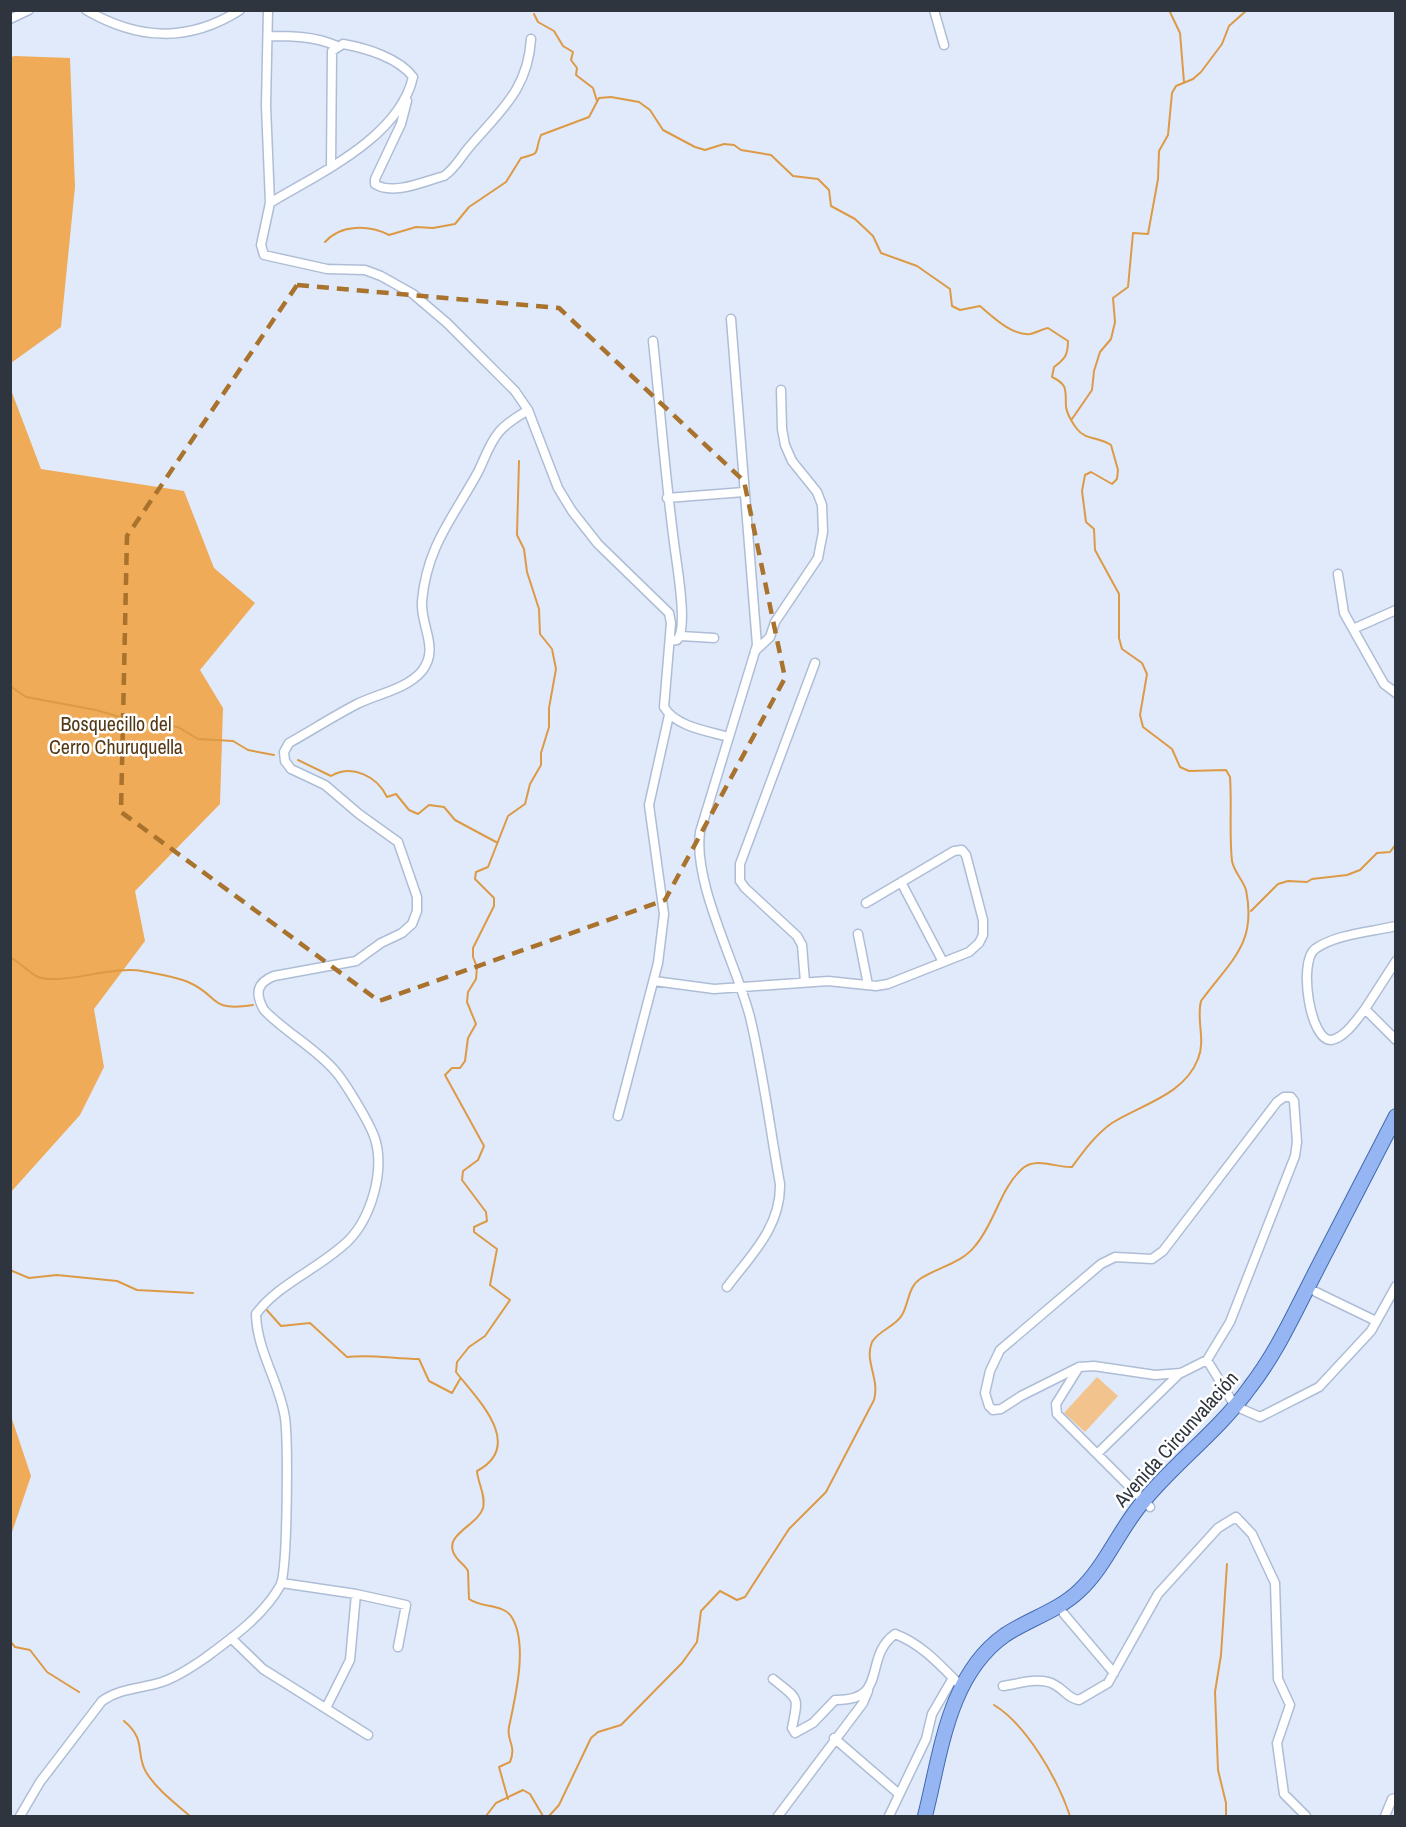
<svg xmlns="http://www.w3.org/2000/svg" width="1406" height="1827" font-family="'Archivo Narrow',sans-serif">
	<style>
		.green { fill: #f3c38d }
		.forest { fill: #efab58 }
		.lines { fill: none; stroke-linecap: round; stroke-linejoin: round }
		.stream { stroke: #dd9a46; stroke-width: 2 }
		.street-casing { stroke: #aebdd6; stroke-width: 11 }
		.primary-casing { stroke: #4369ae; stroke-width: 16 }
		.street { stroke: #fff; stroke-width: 8 }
		.primary { stroke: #95b6f2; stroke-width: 14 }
		.marked { fill: none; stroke: #a9732e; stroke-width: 4.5; stroke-dasharray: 12 8; stroke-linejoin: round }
		.labels { text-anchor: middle; stroke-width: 5; stroke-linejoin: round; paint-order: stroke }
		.park-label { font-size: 20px; fill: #553917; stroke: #fff }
		.street-label { font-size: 20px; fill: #2f353f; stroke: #fff }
	</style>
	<rect width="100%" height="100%" fill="#e1eafa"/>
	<path class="green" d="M1097 1377 1118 1396 1085 1432 1064 1413Z"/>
	<path class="forest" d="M15 56 70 58 75 187 61 327 11 363 10 57Z
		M11 390 41 469 184 491 214 568 255 603 200 670 223 708 220 804 135 891 145 941 94 1009 104 1067 80 1115 11 1192Z
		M10 1413 31 1476 11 1535H10Z"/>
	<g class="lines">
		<path class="stream" d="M1169 10 1180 33 1184 82
			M534 14 538 22 554 31 563 46 573 52 571 60 577 68 576 75 593 88 597 101
			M325 242C341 224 369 225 389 235L416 227 433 228 455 224 469 207 506 182 521 158C543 152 533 155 541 135L589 117 599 98 611 97 639 102 650 110 663 130 695 147 705 150 724 144 734 145 741 150 771 155 793 176 818 179 829 190 831 206 855 219 873 236 881 253 917 266 950 289 952 306 960 310 980 306C992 316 1012 336 1030 334 1036 333 1042 329 1048 328L1068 341C1068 355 1065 359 1054 367L1052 377C1069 385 1065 391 1066 407 1067 414 1073 424 1077 429 1085 440 1100 437 1111 445L1118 470 1117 479 1112 484 1091 472 1085 475 1082 491 1086 522 1094 529 1095 550 1119 594V638L1122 649 1142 663 1147 674 1140 715 1143 727 1172 749 1180 767 1189 771 1226 770 1230 777C1232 805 1229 834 1232 861 1234 872 1243 880 1246 890 1257 944 1231 960 1201 1001 1196 1020 1206 1040 1198 1059 1184 1095 1142 1104 1112 1123 1096 1134 1083 1152 1072 1167 1057 1168 1037 1157 1023 1168 1000 1188 995 1223 975 1246 962 1263 938 1267 920 1279 908 1287 909 1303 902 1315 895 1327 879 1330 872 1342 864 1362 880 1378 874 1400L826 1492 789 1529 745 1597 737 1600 720 1591 701 1611 697 1642 682 1663 621 1725 598 1732 591 1738 559 1805 549 1816
			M1072 419 1092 390 1094 371 1100 352 1111 339 1115 322 1113 298 1128 287 1133 233 1148 234 1158 179 1159 151 1168 135 1172 93 1176 86 1193 79 1201 72 1222 44 1229 26 1247 10
			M10 686 26 697 96 710 130 720 178 727 198 739 233 741 248 750 274 755
			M298 760 331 776C352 764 377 776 387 797L396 794 409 810 418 814 429 805 444 807 455 820 496 842
			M1251 911 1278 884 1288 881 1307 882 1312 879 1347 875 1360 870 1377 853 1390 852 1396 844
			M10 957C19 962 28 971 36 976 56 987 114 965 142 971 157 974 174 976 188 982 221 996 207 1012 253 1005
			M10 1270 29 1278 57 1275 117 1281 137 1290 193 1293
			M265 1308 281 1326 310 1323 347 1357C371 1354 395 1359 419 1359L429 1381 452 1393 460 1379
			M10 1641 15 1647 30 1650 47 1672 79 1692
			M994 1705C1027 1725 1058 1780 1070 1816
			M124 1721C147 1740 135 1753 146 1772 157 1790 175 1803 190 1816
			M508 1799 499 1767 510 1762C517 1745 506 1741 509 1727 515 1698 529 1643 511 1616 503 1604 481 1608 469 1599L468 1571C465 1565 459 1562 456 1557 440 1535 478 1526 483 1508 486 1495 478 1484 477 1471 526 1445 476 1398 456 1372L457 1362 469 1347 485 1336 510 1300 490 1285 497 1249 474 1232V1227L487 1221 486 1212 462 1180 463 1171 478 1160 484 1146 445 1075 452 1068H460L465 1061 468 1038 476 1024 467 1002 468 992 476 979 477 967 473 957V948L494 906V898L475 879 476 872 488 867 508 816 525 804 530 784 541 765V753L549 727V708L556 669 552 649 540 634 539 609 527 572 524 549 517 535 519 461
			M486 1816 496 1803 523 1790 530 1794 543 1816
			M1226 1816V1803L1218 1770 1215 1692 1221 1655 1227 1564"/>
		<defs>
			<path id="street" d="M86 10C138 40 188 43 240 10
				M268 10 266 106 270 203 261 245 264 255 327 269 365 270 381 276 413 294 447 323 515 391 528 410 558 488 572 511 598 544 669 613 671 623 664 707C676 727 708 731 729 737
				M934 10 944 45
				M10 19 29 10
				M268 36C292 36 314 36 337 46
				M407 101 401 124 375 179V184C393 196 425 181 444 176 456 168 461 156 471 145 501 110 528 89 531 39
				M270 203C319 173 399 138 413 77 399 58 366 48 343 44L332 51 331 166
				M653 341C661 415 666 490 677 564 679 579 687 630 677 640L670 641
				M667 498 744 492
				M1338 574 1344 613 1384 684 1396 693
				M1353 629 1396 610
				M681 636 714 638
				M755 651 770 637 775 622 818 558 823 532 822 505 817 492 792 461 785 445 782 429 781 390
				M901 882 943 962
				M858 934 868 985
				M1396 961 1365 1009 1396 1040
				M654 981 714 989 828 981 876 986 888 984 969 952 979 943 983 935V920L966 855 962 850 954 851 866 903
				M805 982 802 945 797 936 745 888 740 881V864L815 663
				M1365 1009C1357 1019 1345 1038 1331 1040 1310 1041 1298 962 1315 949 1336 934 1371 932 1396 926
				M1284 1097H1291L1294 1101 1297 1142 1295 1156 1230 1322 1207 1360 1181 1373 1155 1375 1094 1366 1079 1367 1021 1396 1001 1409 993 1410 989 1406 985 1393 990 1371 1000 1350 1101 1264 1115 1257 1152 1259 1163 1251 1277 1102Z
				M618 1116 658 963 664 914 649 805 669 715
				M727 1287C751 1255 781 1227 780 1184 770 1129 763 1071 750 1017 736 963 693 884 700 832L757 645 731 319
				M1316 1292 1376 1321
				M1207 1360 1235 1406 1260 1417 1319 1387 1371 1331 1396 1286
				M1079 1367 1056 1404 1057 1414 1150 1507
				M1097 1454 1180 1373
				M282 1583 356 1594 406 1605 398 1647
				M1064 1614 1114 1673
				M231 1638 263 1669 368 1735
				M773 1679C799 1700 799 1695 792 1728L795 1733 813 1723 835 1700C890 1701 862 1658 895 1634 922 1644 941 1666 961 1686
				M1003 1686C1018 1684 1041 1676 1055 1685 1065 1690 1067 1698 1079 1700L1108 1683 1158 1594 1218 1528 1236 1517 1252 1534 1275 1583 1278 1679 1290 1705 1277 1743 1284 1794 1306 1816
				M326 1708 350 1660 356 1594
				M834 1738 899 1794
				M20 1816 40 1782 102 1701C120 1688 141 1689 162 1682 177 1677 192 1667 205 1658 232 1638 263 1616 280 1586 288 1573 288 1440 285 1418 280 1383 257 1352 256 1314 279 1283 319 1269 348 1241 371 1218 385 1171 375 1139 371 1125 346 1084 336 1072 316 1048 286 1033 264 1010 255 994 256 983 274 976L356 961 381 943 402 933 412 924 417 911V897L398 842 359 814 325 785 291 769 285 761 284 752 289 743C312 730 334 716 357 704 377 694 407 689 422 671 440 648 420 626 422 601 427 546 453 518 478 472 485 458 489 444 499 432 506 423 519 416 528 410
				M778 1816 863 1703 868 1691
				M889 1816 926 1739 932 1714 953 1678
				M1385 1816 1392 1799 1396 1798"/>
			<path id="primary" d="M925 1816C941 1753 948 1675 1005 1635 1029 1619 1058 1611 1079 1591 1105 1567 1119 1530 1142 1503 1175 1462 1219 1431 1250 1387 1277 1352 1295 1312 1315 1273 1342 1221 1369 1168 1396 1116"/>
		</defs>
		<use href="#street" class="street-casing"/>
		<use href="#primary" class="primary-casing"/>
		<use href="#street" class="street"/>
		<use href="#primary" class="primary"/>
	</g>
	<path class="marked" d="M297 285 559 308 744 481 785 678 665 900 379 1001 121 812 127 536Z"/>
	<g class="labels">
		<g class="park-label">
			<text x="116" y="731">Bosquecillo del<tspan x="116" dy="23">Cerro Churuquella</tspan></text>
		</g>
		<g class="street-label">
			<text transform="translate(1176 1439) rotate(-48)" y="7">Avenida Circunvalación</text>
		</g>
	</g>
	<rect width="1406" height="1827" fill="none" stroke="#2f353f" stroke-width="24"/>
</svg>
